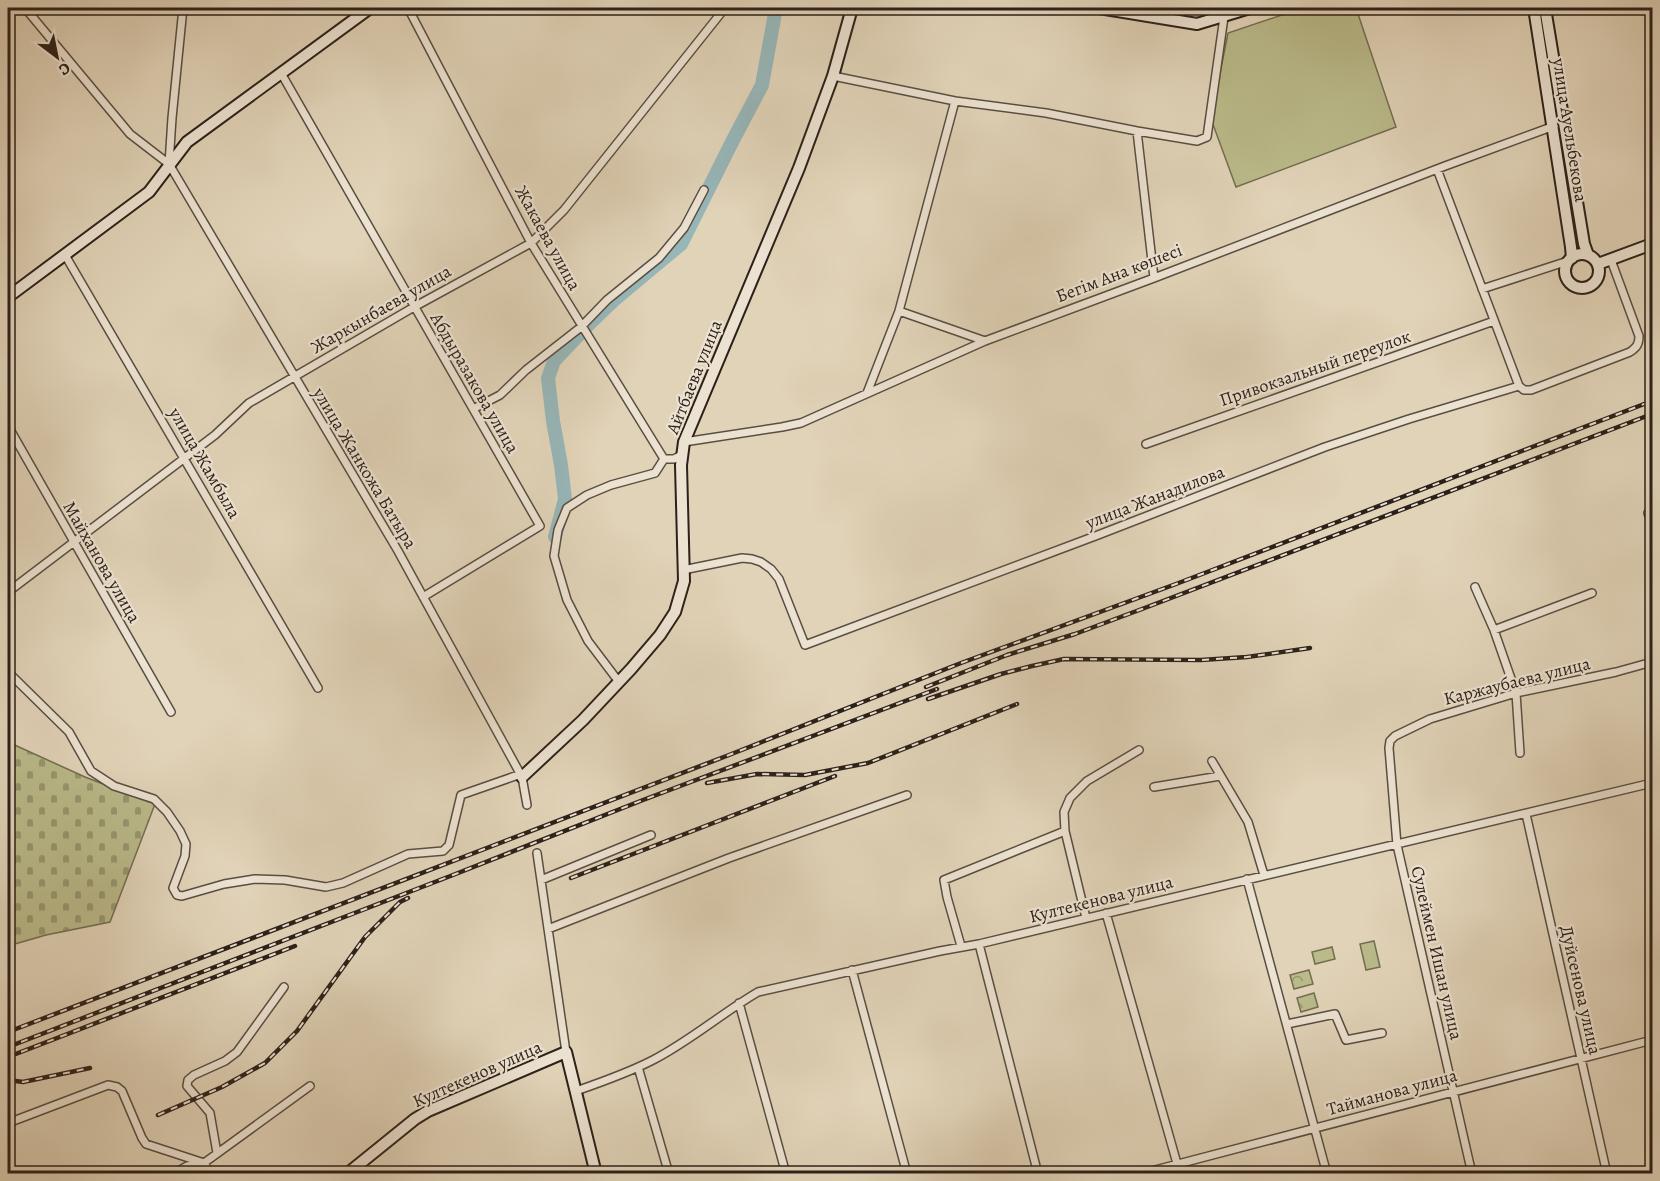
<svg xmlns="http://www.w3.org/2000/svg" width="1660" height="1181" font-family="Alegreya,serif">
	<style>
		.forest { fill: url(#forest-crowns); stroke: #736e52; stroke-width: 1.5 }
		.cemetery { fill: url(#cemetery-stones); stroke: #736e52; stroke-width: 1.5 }
		.garden { fill: #baba8a; stroke: #736e52; stroke-width: 1.5 }
		.lines { fill: none; stroke-linecap: round; stroke-linejoin: round }
		.river { stroke: #97b6b8; stroke-width: 14 }
		.street-casing { stroke: #594e42; stroke-width: 10 }
		.secondary-casing { stroke: #2c211a; stroke-width: 14 }
		.street { stroke: #ece2d1; stroke-width: 7 }
		.secondary { stroke: #ece2d1; stroke-width: 10 }
		.rail-casing { stroke: #2c211a; stroke-width: 4.5 }
		.rail { stroke: #ece2d1; stroke-width: 2; stroke-dasharray: 7; stroke-linecap: butt }
		.labels { text-anchor: middle; stroke-width: 4.5; stroke-linejoin: round; paint-order: stroke }
		.street-label { font-size: 18px; fill: #2c211a; stroke: #ece2d1 }
	</style>
	<defs>
		<pattern id="forest-crowns" width="20" height="18" patternUnits="userSpaceOnUse" patternTransform="scale(1.5)"><rect width="20" height="18" fill="#baba8a"/><path d="M2 6a3 3 0 1 1 6 0M12 15a3 3 0 1 1 6 0" fill="none" stroke="#979770"/></pattern>
		<pattern id="cemetery-stones" width="16" height="16" patternUnits="userSpaceOnUse" patternTransform="scale(1.5)"><rect width="16" height="16" fill="#baba8a"/><path d="M2 7V4a2 2 0 0 1 4 0v3zM10 15v-3a2 2 0 0 1 4 0v3z" fill="#979770"/></pattern>
	</defs>
	<rect width="100%" height="100%" fill="#e1d3b8"/>
	<filter id="stains"><feTurbulence type="fractalNoise" baseFrequency=".00333" numOctaves="4"/><feColorMatrix values="0 0 0 0 .2 0 0 0 0 .09 0 0 0 0 .02 0 0 0 .5 -.17"/></filter>
	<radialGradient id="worn" r=".72"><stop offset=".6" stop-color="#630" stop-opacity="0"/><stop offset="1" stop-color="#630" stop-opacity=".3"/></radialGradient>
	<path class="forest" d="M1309 970 1313 984 1294 989 1290 975Z
		M1314 993 1318 1007 1301 1012 1297 998Z"/>
	<path class="cemetery" d="M8 742 85 777 155 804 110 922 46 935 8 946Z"/>
	<path class="garden" d="M1303 8H1356L1396 127 1236 187 1211 119 1228 33Z
		M1374 941 1380 967 1366 970 1360 944Z
		M1332 947 1335 959 1315 964 1312 952Z"/>
	<g class="lines">
		<path class="river" d="M555 537 565 499 561 465 553 421 548 378 554 361 589 324 615 299 681 244 732 142 762 85 776 8"/>
		<defs>
			<path id="street" d="M25 8 130 134 169 164
				M183 8 172 118 169 164 398 551 522 777 527 805
				M408 8 531 243 664 459
				M281 73 540 526 423 597
				M833 76 955 101 1046 113 1137 131 1197 141 1207 137 1224 17 1221 8
				M1137 131 1154 278
				M1437 169 1519 386 1524 390H1531L1630 352C1637 347 1639 344 1639 336L1611 260
				M65 255 318 688
				M1482 289 1568 261
				M899 311 985 341
				M867 393 899 311 955 101
				M473 409 500 395 526 370 581 327 607 300 659 258 684 228 704 190
				M8 426 171 712
				M684 442 782 427 801 423 985 341 1154 278 1445 166 1554 126
				M1146 444 1494 321
				M664 459H674L682 455
				M1648 513 1652 525
				M683 570 742 558 752 559 761 562 771 569 779 579 805 645 1098 535 1325 447 1409 419 1519 386
				M1475 587 1494 630 1516 693 1520 753
				M8 592 215 435 249 403 414 307 531 243 564 210 725 8
				M1494 630 1592 593
				M8 672 69 732 91 771 114 786 154 799 167 812 180 831 186 844 185 856 173 888 177 895 182 896 224 884 255 879 285 880 326 887 343 883 408 854 443 851 449 845 461 795 521 774
				M619 682 588 641 567 600 554 556 558 530 567 508 587 495 611 485 655 473 664 459
				M1212 761 1248 822 1264 875
				M1154 787 1220 776
				M1526 814 1607 1174
				M537 853 566 1052
				M1247 879 1327 1174
				M541 880 651 835
				M1106 913 1180 1174
				M1086 918 1065 831 1064 812 1070 798 1087 781 1139 750
				M548 929 729 858 907 795
				M979 944 1038 1174
				M961 946 947 897 944 880 1065 831
				M852 970 907 1174
				M739 1003 786 1174
				M1287 1024 1335 1014 1346 1040 1382 1033
				M638 1067 669 1174
				M576 1091C602 1082 628 1073 653 1060 690 1041 722 1013 758 992L940 951 979 944 1652 783
				M8 1123 108 1085 117 1087 122 1091 142 1138 146 1144 204 1163 211 1174
				M217 1153 210 1113 187 1086 188 1080 194 1075 225 1061 237 1052 284 987
				M173 1174 187 1166 204 1163 310 1086
				M1140 1174 1652 1040
				M1472 1174 1397 845 1389 748 1390 741 1395 736 1430 719 1516 693 1616 672 1652 662"/>
			<path id="secondary" d="M1099 8 1197 24 1250 8
				M1534 8 1571 247 1572 258
				M1545 8 1584 244 1588 255
				M1565 271a17 17 0 1 1 34 0a17 17 0 1 1-34 0Z
				M1598 264 1652 244
				M8 297 149 192 187 142 370 8
				M522 777 583 720 631 669 660 635 675 612 684 581 681 465 684 442 799 168 833 76 852 8
				M347 1174 415 1119 428 1111 566 1052 596 1174"/>
		</defs>
		<use href="#street" class="street-casing"/>
		<use href="#secondary" class="secondary-casing"/>
		<use href="#street" class="street"/>
		<use href="#secondary" class="secondary"/>
		<defs>
			<path id="rail" d="M926 687 1007 655 1075 634 1142 609 1652 414
				M928 699 1001 674 1032 666 1064 659 1201 660 1247 657 1310 648
				M707 783 757 774 805 775 868 763 1017 704
				M571 878 835 776
				M8 1032 729 755 961 663 1176 584 1652 401
				M8 1047 453 875 643 800 937 689
				M8 1057 295 946
				M8 1080 23 1082 90 1068
				M158 1115 222 1087 265 1063 297 1031 365 937 400 902 408 898"/>
		</defs>
		<use href="#rail" class="rail-casing"/>
		<use href="#rail" class="rail"/>
	</g>
	<g class="labels">
		<g class="street-label">
			<text transform="translate(1570 130) rotate(81)" y="6">улица Ауельбекова</text>
			<text transform="translate(548 238) rotate(61)" y="6">Жакаева улица</text>
			<text transform="translate(1119 273) rotate(-21)" y="6">Бегім Ана көшесі</text>
			<text transform="translate(381 309) rotate(-30)" y="6">Жаркынбаева улица</text>
			<text transform="translate(1315 368) rotate(-19)" y="6">Привокзальный переулок</text>
			<text transform="translate(694 377) rotate(-68)" y="6">Айтбаева улица</text>
			<text transform="translate(475 383) rotate(60)" y="6">Абдыразакова улица</text>
			<text transform="translate(205 463) rotate(60)" y="6">улица Жамбыла</text>
			<text transform="translate(365 468) rotate(59)" y="6">улица Жанкожа Батыра</text>
			<text transform="translate(1155 497) rotate(-21)" y="6">улица Жанадилова</text>
			<text transform="translate(102 562) rotate(60)" y="6">Майханова улица</text>
			<text transform="translate(1517 681) rotate(-14)" y="6">Каржаубаева улица</text>
			<text transform="translate(1101 899) rotate(-14)" y="6">Култекенова улица</text>
			<text transform="translate(1437 953) rotate(77)" y="6">Сулеймен Ишан улица</text>
			<text transform="translate(1581 990) rotate(77)" y="6">Дуйсенова улица</text>
			<text transform="translate(477 1074) rotate(-24)" y="6">Култекенов улица</text>
			<text transform="translate(1392 1092) rotate(-15)" y="6">Тайманова улица</text>
		</g>
	</g>
	<rect width="1660" height="1181" fill="none" stroke="#e1d3b8" stroke-width="30"/>
	<rect x="9" y="9" width="1642" height="1163" fill="none" stroke="#2c211a" stroke-width="3"/>
	<rect x="15" y="15" width="1630" height="1151" fill="none" stroke="#2c211a" stroke-width="1.5"/>
	<g transform="translate(57 57) rotate(148)" stroke="#ece2d1" stroke-width="4.5" paint-order="stroke">
	<path d="M0-4.5L10 22L0 15L-10 22Z" fill="#2c211a"/>
	<text y="-9" font-size="16" font-weight="bold" text-anchor="middle" fill="#2c211a">С</text>
	</g>
	<rect width="100%" height="100%" filter="url(#stains)"/>
	<rect width="100%" height="100%" fill="url(#worn)"/>
</svg>
